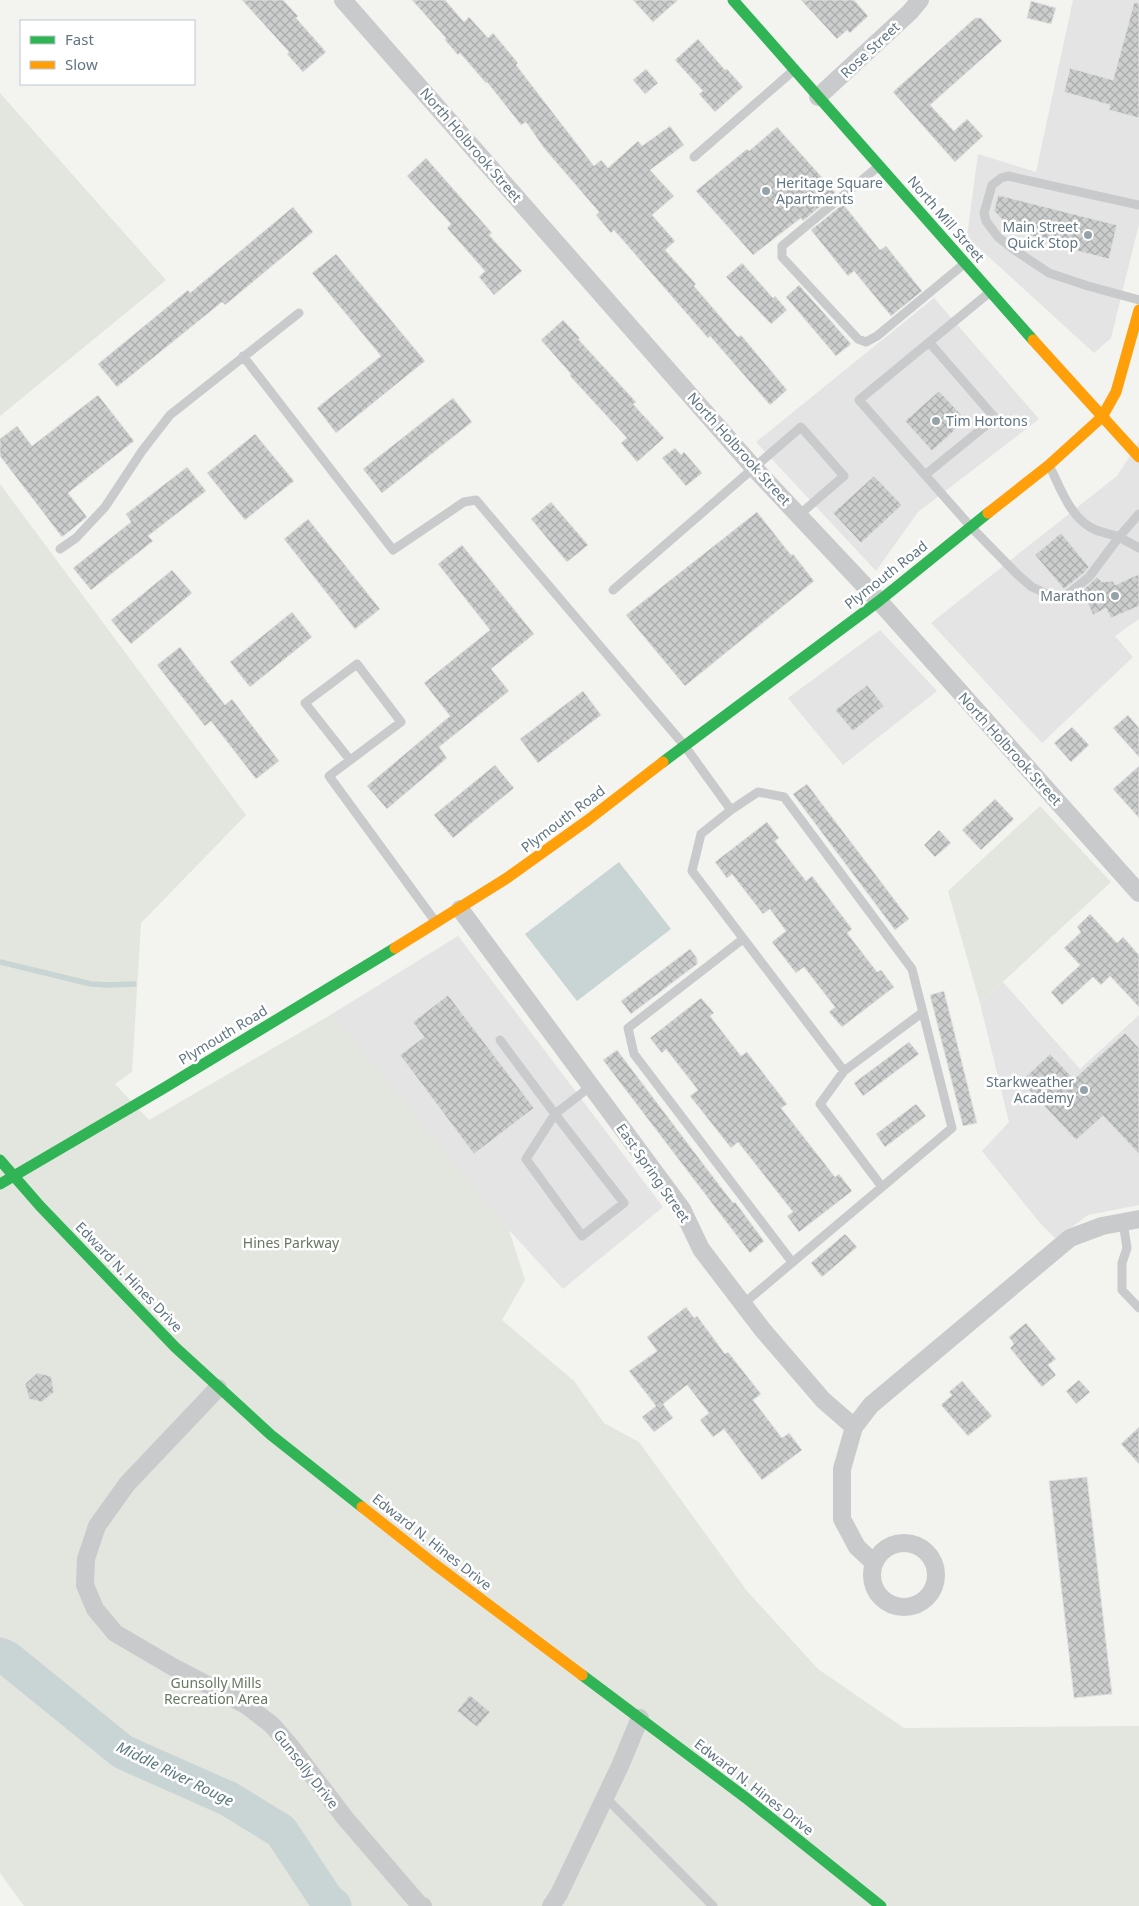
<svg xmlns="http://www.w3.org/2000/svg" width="1139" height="1906" font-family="'Noto Sans',sans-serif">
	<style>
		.built { fill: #e3e4e3 }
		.park { fill: #e2e6de }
		.water { fill: #c9d4d5 }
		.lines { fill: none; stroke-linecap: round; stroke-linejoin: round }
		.stream { stroke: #c9d4d5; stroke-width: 5.5 }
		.river { stroke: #c9d4d5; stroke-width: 35 }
		.building { fill: url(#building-cross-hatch); stroke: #e2e2e0 }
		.lane { stroke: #c8cacb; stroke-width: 9 }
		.street { stroke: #c8cacb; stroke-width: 18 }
		.fast { stroke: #30b455; stroke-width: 11 }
		.slow { stroke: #ff9f0a; stroke-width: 11 }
		.poi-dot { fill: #94a2a9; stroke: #fff; stroke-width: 2 }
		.labels { text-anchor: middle; stroke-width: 5; stroke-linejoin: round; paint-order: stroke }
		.street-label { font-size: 14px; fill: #617683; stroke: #fff }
		.poi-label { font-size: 14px; fill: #617683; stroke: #fff; text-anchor: end }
		.park-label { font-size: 14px; fill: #677960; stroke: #fff }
		.water-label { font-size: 15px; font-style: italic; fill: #5c7a80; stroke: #fff }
	</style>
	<defs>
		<pattern id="building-cross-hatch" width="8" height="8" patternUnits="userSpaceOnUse" patternTransform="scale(1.25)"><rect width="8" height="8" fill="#cccecd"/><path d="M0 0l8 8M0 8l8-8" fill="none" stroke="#a9acac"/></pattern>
	</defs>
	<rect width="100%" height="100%" fill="#f3f3f0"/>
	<path class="built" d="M1073 0H1139V224L1111 338 1094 353 967 237 978 154 1036 172Z
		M934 298 1039 419 918 512 876 571 756 442Z
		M1139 442V619L1115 636 1133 657 1042 743 931 623 1117 476Z
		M880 630 937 691 843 765 788 698Z
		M458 936 663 1207 563 1289 509 1230 332 1014Z
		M1003 982 1080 1069 1139 1015V1205L1088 1215 1056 1239 1040 1223 982 1151 1009 1122 980 1003Z"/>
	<path class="park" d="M0 93 166 280 0 416Z
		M0 484 246 815 141 923 132 1072 115 1084 149 1120 332 1014 509 1230 525 1280 502 1320 574 1381 604 1423 639 1442 747 1591 818 1669 904 1728 1139 1726V1906H24L0 1873Z
		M1040 806 1111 882 980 1003 948 891Z"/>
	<path class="water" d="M619 862 671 929 577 1001 525 934Z"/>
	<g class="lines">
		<path class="stream" d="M0 962 91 984 109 985 134 984"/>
		<path class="river" d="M0 1655 7 1658 123 1752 229 1799 281 1831 326 1899 334 1906"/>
	</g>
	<path class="building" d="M242 0H283L298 16 296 18 326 52 303 72 287 54 289 52Z
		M412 0H445L464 22 469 17 488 38 493 33 518 63 516 65 594 166 601 160 608 168 638 141 642 146 670 126 684 145 650 170 674 196 652 215 675 241 665 250 696 284 694 286 738 337 741 335 787 390 770 405 710 336 708 338 614 230 611 233 596 215 599 212 544 148 526 122 521 125 487 82 486 83 460 53 458 55 445 40 446 38Z
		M633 0H678L653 22Z
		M801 0H854L868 16 850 33 847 30 837 39Z
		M1031 1 1056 8 1051 24 1027 18Z
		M1134 3H1139V118L1109 110 1110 105 1064 92 1070 68 1113 80Z
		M975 18H981L1002 41 930 105 954 131 967 119 983 136 955 162 893 92Z
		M698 39 725 70 727 69 743 87 715 112 699 94 703 91 675 60Z
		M646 69 658 83 645 94 633 80Z
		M777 127 835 192V194L803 221 801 218 753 255 696 191 747 149 749 151Z
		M426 158 492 233 489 235 522 271 494 295 479 277 485 271 447 228 451 224 407 176Z
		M998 195 1117 225 1109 259 1039 241V238L1013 231 994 211Z
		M843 204 880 250 886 246 922 291 891 316 854 271 848 276 811 230Z
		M293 207 313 232 225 305 222 302 117 387 98 364 188 290 190 293Z
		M336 254 425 361 336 433 317 408 381 356 312 273Z
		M742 263 773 298 775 296 787 310 771 324 726 277Z
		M799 285 851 344 836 356 786 297Z
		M563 320 580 338 578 339 636 402 633 404 664 438 637 462 621 443 627 438 570 376 571 374 541 340Z
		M939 391 966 420 932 451 905 421Z
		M98 395 134 441 68 493 87 517 62 537 0 456V439L17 426 32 446Z
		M453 398 472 422 382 493 363 469Z
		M255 434 294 481 245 520 207 473Z
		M675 448 681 455 684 452 702 473 686 486 662 458Z
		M187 467 206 491 148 536 153 541 91 590 73 568 131 522 126 514Z
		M874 476 902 505 861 543 833 513Z
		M551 502 588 545 567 562 531 519Z
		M757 512 791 555 793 554 814 581 685 686 626 615Z
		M308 519 380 609 355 629 284 539Z
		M1061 533 1089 567 1084 573 1064 589 1035 555Z
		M462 545 534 634 491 669 509 691 439 747 447 758 387 809 367 786 450 716 424 683 490 630 438 564Z
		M172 570 192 593 131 644 111 620Z
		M1139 574V606L1111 618 1106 608 1093 615 1082 591 1097 577 1102 582 1113 581 1115 585Z
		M292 612 312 637 250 687 230 662Z
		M180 647 225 705 232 699 279 761 256 779 211 721 205 726 157 665Z
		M867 685 884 706 853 731 835 710Z
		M583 691 601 715 538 763 520 739Z
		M1128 715 1139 728V757L1113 728Z
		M1072 727 1089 745 1071 762 1054 743Z
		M495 765 514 788 453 838 434 815Z
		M1139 766V818L1113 789Z
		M807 784 909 919 895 930 793 794Z
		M995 799 1014 819 981 850 962 830Z
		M767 822 779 838 775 841 806 881 812 876 852 929 847 933 877 972 881 970 894 987 842 1027 829 1012 835 1007 804 967 796 973 772 942 786 931 770 909 763 914 732 874 727 878 715 862Z
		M939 830 951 843 935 857 924 845Z
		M1090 914 1117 943 1123 937 1139 955V1007L1110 976 1101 985 1093 977 1062 1005 1051 992 1080 965 1064 948 1081 932 1077 927Z
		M690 949 697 958V964L631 1014 621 1001Z
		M944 991 977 1123 963 1126 930 995Z
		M448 995 534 1108 474 1154 400 1055 424 1037 413 1022Z
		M701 998 714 1013 710 1016 741 1056 747 1052 787 1104 781 1108 835 1177 839 1174 852 1191 799 1232 787 1216 793 1212 738 1142 731 1148 690 1096 698 1090 666 1049 662 1053 650 1038Z
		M1125 1033 1139 1048V1154L1103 1116 1076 1140 1021 1081 1050 1054 1074 1079Z
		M909 1042 919 1054 863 1096 854 1083Z
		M617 1050 710 1173 733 1203 735 1202 764 1241 750 1253 603 1060Z
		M916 1104 926 1116 885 1147 876 1134Z
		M845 1234 857 1247 822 1277 811 1263Z
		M686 1307 694 1318 697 1316 725 1354 728 1352 761 1394 753 1400 782 1438 789 1433 802 1450 762 1480 724 1429 713 1437 700 1420 709 1413 687 1385 663 1404 673 1418 654 1432 642 1417 656 1406 629 1371 657 1351 647 1337Z
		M1026 1323 1056 1359 1048 1365 1056 1375 1042 1387 1010 1348 1014 1344 1009 1337Z
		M37 1373 51 1376 54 1392 42 1402 29 1399 25 1384Z
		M1079 1380 1090 1392 1076 1404 1066 1391Z
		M962 1381 992 1416 968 1436 941 1405 952 1395 949 1392Z
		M1139 1427V1464L1121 1444Z
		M1087 1477 1112 1694 1074 1698 1049 1481Z
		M470 1695 490 1712 477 1727 457 1711Z"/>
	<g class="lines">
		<path class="lane" d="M694 157 794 70
			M879 166 782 246V257L858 339 866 342 877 336 964 264
			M1139 205 1008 176 1001 178 992 185 984 213 986 221 998 237 1013 249 1049 273 1088 286 1139 300
			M990 292 859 400 971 527 1018 575 1032 587 1056 598H1063L1089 577 1119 537C1111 534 1103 533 1096 530 1071 520 1061 489 1050 467
			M243 356 393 550 464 502 476 500 684 745 731 810 701 834 692 871 844 1071 820 1104 882 1187 952 1128 912 969 784 797 758 792 731 810
			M925 475 995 418 929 342
			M1139 514 1119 537 1139 548
			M60 549 76 538 105 507 142 451 170 415 299 313
			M613 590 801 427 844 476 799 515
			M350 760 305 703 357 664 401 722 329 776 435 921
			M743 939 628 1028 634 1054 792 1262
			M500 1040 555 1114 526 1159 582 1236 624 1203 555 1114 591 1086
			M844 1071 923 1012
			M1123 1222 1127 1248 1122 1263V1290L1139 1308
			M743 1304 882 1187
			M605 1797 713 1906"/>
		<path class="street" d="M343 0 754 468 879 601 1139 893
			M818 97 910 12 920 0
			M460 909 682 1209 701 1249 762 1329 823 1400 854 1427
			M218 1388 127 1484 97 1526 86 1559 85 1585 95 1609 115 1633 173 1667 246 1705 272 1725 291 1747 345 1818 419 1904 423 1906
			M872 1575a32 32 0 1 1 64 0a32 32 0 1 1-64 0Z
			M874 1563 857 1547 842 1519V1469L854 1427 871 1405 1070 1238 1102 1226 1139 1219
			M551 1906 559 1894 620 1766 640 1718"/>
		<path class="fast" d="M733 0 1033 340
			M663 762 879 601 988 513
			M0 1160 40 1206 175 1347 271 1435 362 1507
			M0 1184 164 1088 395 948
			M582 1675 746 1798 881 1906"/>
		<path class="slow" d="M1033 340 1139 457
			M988 513 1049 465 1102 417 1116 392 1139 310
			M395 948 507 878 588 820 663 762
			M362 1507 433 1563 582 1675"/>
	</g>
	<g class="poi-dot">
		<circle cx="766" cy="191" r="5"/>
		<circle cx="1088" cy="235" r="5"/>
		<circle cx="936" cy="421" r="5"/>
		<circle cx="1115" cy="596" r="5"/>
		<circle cx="1084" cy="1090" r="5"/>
	</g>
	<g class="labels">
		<g class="street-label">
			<text transform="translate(870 50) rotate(-43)" y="5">Rose Street</text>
			<text transform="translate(471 145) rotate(49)" y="5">North Holbrook Street</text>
			<text transform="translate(946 219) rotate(49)" y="5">North Mill Street</text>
			<text transform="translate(739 449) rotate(48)" y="5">North Holbrook Street</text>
			<text transform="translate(886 575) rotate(-38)" y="5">Plymouth Road</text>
			<text transform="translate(1010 749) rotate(48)" y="5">North Holbrook Street</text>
			<text transform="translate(563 819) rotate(-37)" y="5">Plymouth Road</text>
			<text transform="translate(223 1035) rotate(-31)" y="5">Plymouth Road</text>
			<text transform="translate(653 1173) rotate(55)" y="5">East Spring Street</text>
			<text transform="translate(129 1277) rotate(46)" y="5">Edward N. Hines Drive</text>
			<text transform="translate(432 1542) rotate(38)" y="5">Edward N. Hines Drive</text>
			<text transform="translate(306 1769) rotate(52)" y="5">Gunsolly Drive</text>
			<text transform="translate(754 1787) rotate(38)" y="5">Edward N. Hines Drive</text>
		</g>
		<g class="poi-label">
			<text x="776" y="188" text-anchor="start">Heritage Square<tspan x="776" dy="16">Apartments</tspan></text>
			<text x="1078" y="232">Main Street<tspan x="1078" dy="16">Quick Stop</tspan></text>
			<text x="946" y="426" text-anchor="start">Tim Hortons</text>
			<text x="1105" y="601">Marathon</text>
			<text x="1074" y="1087">Starkweather<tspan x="1074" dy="16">Academy</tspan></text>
		</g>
		<g class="park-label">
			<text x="291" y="1248">Hines Parkway</text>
			<text x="216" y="1688">Gunsolly Mills<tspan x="216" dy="16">Recreation Area</tspan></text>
		</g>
		<g class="water-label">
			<text transform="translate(175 1774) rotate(26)" y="5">Middle River Rouge</text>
		</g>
	</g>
	<rect x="20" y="20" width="175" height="65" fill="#ffffff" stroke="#c0c8cd"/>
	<rect x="30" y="36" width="25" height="8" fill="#30b455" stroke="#c0c8cd"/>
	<text x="65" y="45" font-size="15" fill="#617683">Fast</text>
	<rect x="30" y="61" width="25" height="8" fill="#ff9f0a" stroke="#c0c8cd"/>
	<text x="65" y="70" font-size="15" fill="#617683">Slow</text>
</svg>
